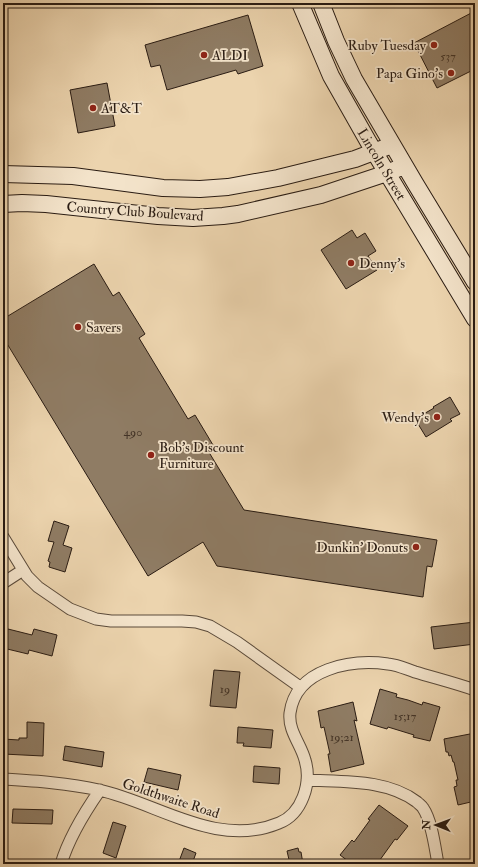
<svg xmlns="http://www.w3.org/2000/svg" width="478" height="867" font-family="'IM FELL Double Pica',serif">
	<style>
		.building { fill: #8f7c64; stroke: #2a1c13 }
		.lines { fill: none; stroke-linecap: round; stroke-linejoin: round }
		.street-casing { stroke: #5a4a3a; stroke-width: 13 }
		.secondary-casing { stroke: #2a1c13; stroke-width: 18 }
		.street { stroke: #f3e3ca; stroke-width: 11 }
		.secondary { stroke: #f3e3ca; stroke-width: 16 }
		.poi-dot { fill: #8f2418; stroke: #f3e3ca; stroke-width: 1.5 }
		.labels { text-anchor: middle; stroke-width: 3.5; stroke-linejoin: round; paint-order: stroke }
		.number-label { font-size: 12px; fill: #433427 }
		.poi-label { font-size: 14px; fill: #2a1c13; stroke: #f3e3ca; text-anchor: start }
		.street-label { font-size: 14px; fill: #2a1c13; stroke: #f3e3ca }
	</style>
	<rect width="100%" height="100%" fill="#ecd4ae"/>
	<filter id="stains"><feTurbulence type="fractalNoise" baseFrequency=".005" numOctaves="4"/><feColorMatrix values="0 0 0 0 .2 0 0 0 0 .09 0 0 0 0 .02 0 0 0 .5 -.17"/></filter>
	<radialGradient id="worn" r=".72"><stop offset=".6" stop-color="#630" stop-opacity="0"/><stop offset="1" stop-color="#630" stop-opacity=".3"/></radialGradient>
	<path class="building" d="M475 11V69L437 88 414 43Z
		M248 15 263 66 238 74 236 70 167 90 160 65 151 67 145 45Z
		M107 83 115 126 78 133 70 90Z
		M352 230 357 238 365 233 376 251 368 256 377 270 346 289 321 250Z
		M94 264 113 296 119 292 145 334 139 338 188 419 195 415 213 445 207 449 244 510 437 540 432 567 427 566 423 597 217 566 203 542 148 576 3 337V319Z
		M450 397 460 414 450 419 452 421 426 437 415 419 434 408 433 407Z
		M54 521 69 526 63 545 72 548 65 572 49 567 50 562 48 561 54 542 48 541Z
		M475 622V644L434 649 431 627Z
		M8 629 32 635 34 629 57 635 52 656 29 650 28 654 3 648V634L6 635Z
		M214 670 240 672 236 708 210 706Z
		M380 689 397 694 396 697 408 700 422 705 423 702 440 707 430 741 413 737 414 735 388 727 387 729 370 724Z
		M353 702 357 721 354 720 364 764 331 772 328 754H330L324 727 321 728 318 711Z
		M27 722 44 723 43 756 3 754V739L19 740V738H27Z
		M238 727 273 730 271 748 243 746 244 743H237Z
		M475 733V801L458 805 454 787 457 786 456 780H458L454 762H453L451 755 449 756 448 752H446L444 739Z
		M65 746 104 752 102 767 63 760Z
		M254 766 280 768 279 784 253 782Z
		M148 768 181 775 178 790 144 782Z
		M379 805 408 826 397 840 395 839 377 864H352L340 855 352 840 354 842 370 820 368 819Z
		M13 809 53 810 52 824 12 823Z
		M113 822 126 826 116 858 103 853Z
		M184 848 196 853 192 864H178Z
		M298 848 299 852H301L303 864H290L287 851Z"/>
	<g class="lines">
		<defs>
			<path id="street" d="M3 537 27 576 38 587 70 609 96 619 111 621H182L196 622 210 626 237 642 300 687
				M3 583 23 570
				M3 779C35 781 68 783 99 790 158 803 217 849 279 823 302 814 312 783 305 760 301 744 288 731 290 713 296 668 352 659 388 664 398 665 406 669 415 672 435 678 455 683 475 690
				M307 780C343 782 387 779 417 802 419 804 422 806 423 808 432 821 435 848 438 864
				M61 864C69 837 84 813 100 790"/>
			<path id="secondary" d="M300 3 331 76 369 143 475 319
				M321 3 336 41 354 79 415 183 475 282
				M3 174 73 176 163 188 200 189 228 187 278 178 355 159 392 145
				M3 204 22 203 46 204 158 216 193 218 223 216 238 214 321 195 387 173 404 166"/>
		</defs>
		<use href="#street" class="street-casing"/>
		<use href="#secondary" class="secondary-casing"/>
		<use href="#street" class="street"/>
		<use href="#secondary" class="secondary"/>
	</g>
	<g class="poi-dot">
		<circle cx="434" cy="45" r="4"/>
		<circle cx="204" cy="55" r="4"/>
		<circle cx="451" cy="73" r="4"/>
		<circle cx="93" cy="108" r="4"/>
		<circle cx="351" cy="263" r="4"/>
		<circle cx="78" cy="327" r="4"/>
		<circle cx="437" cy="417" r="4"/>
		<circle cx="151" cy="455" r="4"/>
		<circle cx="416" cy="547" r="4"/>
	</g>
	<g class="labels">
		<g class="number-label">
			<text x="448" y="60">537</text>
			<text x="133" y="436">490</text>
			<text x="225" y="693">19</text>
			<text x="405" y="720">15;17</text>
			<text x="342" y="741">19;21</text>
		</g>
		<g class="poi-label">
			<text x="426" y="50" text-anchor="end">Ruby Tuesday</text>
			<text x="212" y="60">ALDI</text>
			<text x="443" y="78" text-anchor="end">Papa Gino's</text>
			<text x="101" y="113">AT&amp;T</text>
			<text x="359" y="268">Denny's</text>
			<text x="86" y="332">Savers</text>
			<text x="429" y="422" text-anchor="end">Wendy's</text>
			<text x="159" y="452">Bob's Discount<tspan x="159" dy="16">Furniture</tspan></text>
			<text x="408" y="552" text-anchor="end">Dunkin' Donuts</text>
		</g>
		<g class="street-label">
			<text transform="translate(382 164) rotate(59)" y="5">Lincoln Street</text>
			<text transform="translate(135 211) rotate(4)" y="5">Country Club Boulevard</text>
			<text transform="translate(171 798) rotate(18)" y="5">Goldthwaite Road</text>
		</g>
	</g>
	<rect width="478" height="867" fill="none" stroke="#ecd4ae" stroke-width="16"/>
	<rect x="4" y="4" width="470" height="859" fill="none" stroke="#2a1c13" stroke-width="2"/>
	<rect x="8" y="8" width="462" height="851" fill="none" stroke="#2a1c13"/>
	<g transform="translate(436 825) rotate(271)" stroke="#f3e3ca" stroke-width="3" paint-order="stroke">
	<path d="M0-3L7 15L0 10L-7 15Z" fill="#2a1c13"/>
	<text y="-6" font-size="11" font-weight="bold" text-anchor="middle" fill="#2a1c13">N</text>
	</g>
	<rect width="100%" height="100%" filter="url(#stains)"/>
	<rect width="100%" height="100%" fill="url(#worn)"/>
</svg>
